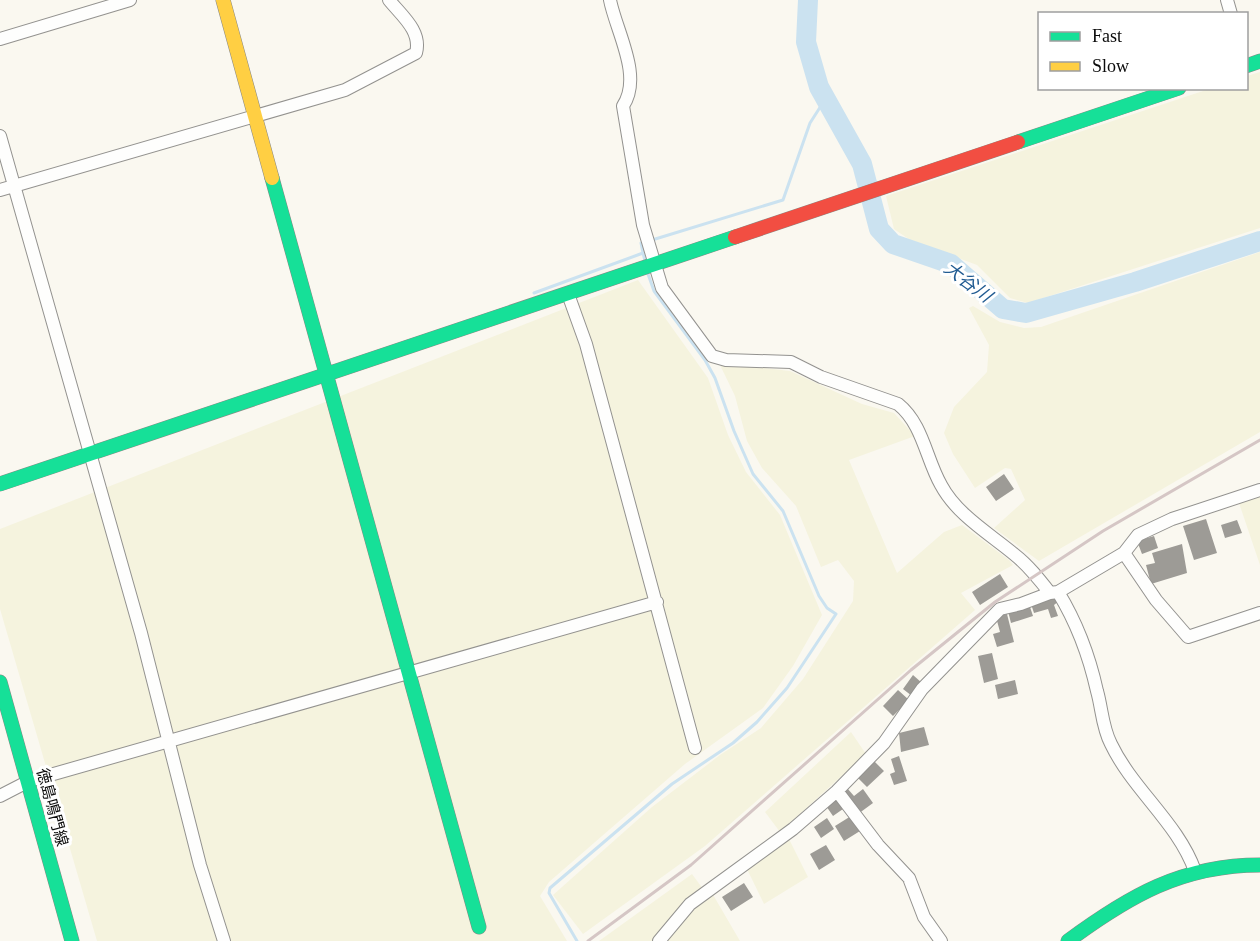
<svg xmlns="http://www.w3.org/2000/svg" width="1260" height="941" font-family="'Times New Roman','Noto Sans JP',serif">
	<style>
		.farmland { fill: #f5f3de }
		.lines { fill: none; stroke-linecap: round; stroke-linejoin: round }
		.stream { stroke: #cbe2f0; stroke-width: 3 }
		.river { stroke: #cbe2f0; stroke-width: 20 }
		.building { fill: #9d9b96 }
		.street-casing { stroke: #93928f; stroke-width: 14 }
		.fast-casing { stroke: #8a8985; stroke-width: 15 }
		.slow-casing { stroke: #8a8985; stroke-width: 15 }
		.jam-casing { stroke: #8a8985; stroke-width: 15 }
		.street { stroke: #fefefd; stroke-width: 12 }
		.fast { stroke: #16e098; stroke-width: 14 }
		.slow { stroke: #ffcf43; stroke-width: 14 }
		.jam { stroke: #f24e42; stroke-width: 14 }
		.rail { stroke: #d5c6c5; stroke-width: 3 }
		.labels { text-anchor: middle; stroke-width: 6; stroke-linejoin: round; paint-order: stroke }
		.street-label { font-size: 16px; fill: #0c0c0c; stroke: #fff }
		.water-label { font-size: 18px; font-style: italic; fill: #225c92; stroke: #fff }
	</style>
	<rect width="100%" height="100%" fill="#faf8f0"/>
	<path class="farmland" d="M1260 72V228L1028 303 1010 298 977 265 910 240 894 229 886 196 1209 89 1246 88 1247 76Z
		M1260 252V432L1039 561 994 528 1025 500 1011 469 1005 468 975 488 953 454 944 433 954 407 987 372 989 345 969 308 973 306 1000 322 1024 328 1041 327Z
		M638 280 708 378 728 435 746 472 780 515 822 615 793 666 763 708 685 764 549 882 540 896 567 941H97L0 609V529Z
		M720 365H738L790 371 862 404 894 413 915 436 849 460 897 573 944 532 962 525 1009 560 1013 565 961 593 975 610 705 846 583 934 553 895 652 807 720 755 761 728 803 679 853 601 854 581 838 560 821 567 796 506 762 468 747 441 735 396Z
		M1260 495V565L1239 503Z
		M851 732 866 754 780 832 765 812Z
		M789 839 808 877 764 904 747 869Z
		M692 874 703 889 653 941H599Z
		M712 893 740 941H664L692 906Z"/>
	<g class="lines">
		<path class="stream" d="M652 240 783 200 810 123 826 98
			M643 253 645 261
			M534 293 643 253 641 243 646 242
			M577 941 549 893 550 888 672 784 733 743 757 722 787 688 836 614 827 608 819 596 783 511 753 474 734 431 715 378 705 360 654 291 648 274"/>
		<path class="river" d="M808 0 806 42 819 87 862 164 879 229 893 244 951 264 1003 309 1026 313 1135 282 1260 241"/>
	</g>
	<path class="building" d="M1004 474 1014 489 996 501 986 487Z
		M1206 519 1217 553 1194 560 1183 526Z
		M1237 520 1242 533 1225 538 1221 525Z
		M1154 536 1158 548 1142 554 1137 541Z
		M1182 544 1187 573 1151 584 1146 565 1155 563 1152 553Z
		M1000 574 1008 587 980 605 972 592Z
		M1056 596 1059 601 1054 605 1058 616 1051 618 1048 609 1034 613 1031 604Z
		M1029 604 1033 616 1011 623 1008 611Z
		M1007 614 1014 642 997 647 993 634 1000 632 996 617Z
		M992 653 998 679 984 683 978 656Z
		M913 675 922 683 912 696 903 689Z
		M1015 680 1018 694 998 699 995 685Z
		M898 690 909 700 893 716 883 706Z
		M924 727 929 745 901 752 899 733Z
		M899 756 907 781 894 785 890 774 895 772 891 759Z
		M874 761 884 771 867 787 857 777Z
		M847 788 854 796 863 789 873 803 858 814 842 792Z
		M835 796 843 809 833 816 824 803Z
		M851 816 860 831 844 841 835 826Z
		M827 818 834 829 821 838 814 827Z
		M826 845 835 860 819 870 810 854Z
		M744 883 753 897 731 911 722 897Z"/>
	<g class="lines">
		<defs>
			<path id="street" d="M610 0C616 31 643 76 623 106L643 225 662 288 712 356 726 360 791 362 821 377 898 404C923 424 926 459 941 485 957 515 990 534 1015 555 1028 565 1039 579 1050 593
				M1227 0 1231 14
				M0 39 130 0
				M0 136 141 633 200 865 224 941
				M0 190 345 90 416 53C422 31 401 15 389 0
				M568 294 586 344 695 748
				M1124 553 1156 600 1188 637 1260 613
				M1058 592C1077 623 1089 655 1097 691 1102 708 1102 727 1111 744 1133 790 1178 823 1195 871
				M837 791 878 845 909 878 924 917 941 941
				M0 796 29 781 657 602
				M659 941 690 904 793 829 837 791 884 743 922 689 1000 609 1021 604 1050 593 1058 592 1124 553 1138 535 1172 519 1260 490"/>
			<path id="fast" d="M1246 66 1260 61
				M1018 142 1179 88
				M272 178 479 927
				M0 484 735 237
				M0 682 72 941
				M1068 941C1129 896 1182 865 1260 865"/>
			<path id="slow" d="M223 0 272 178"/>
			<path id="jam" d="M735 237 1018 142"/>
		</defs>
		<use href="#street" class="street-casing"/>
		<use href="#fast" class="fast-casing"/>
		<use href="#slow" class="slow-casing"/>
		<use href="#jam" class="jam-casing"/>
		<use href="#street" class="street"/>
		<use href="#fast" class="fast"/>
		<use href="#slow" class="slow"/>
		<use href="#jam" class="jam"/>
		<path class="rail" d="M588 941 691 865 911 670 995 602 1103 531 1260 440"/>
	</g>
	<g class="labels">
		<g class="street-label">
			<text transform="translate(53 807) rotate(75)" y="6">徳島鳴門線</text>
		</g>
		<g class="water-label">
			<text transform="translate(968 282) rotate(37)" y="6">大谷川</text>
		</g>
	</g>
	<rect x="1038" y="12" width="210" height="78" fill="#ffffff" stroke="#9e9e9e" stroke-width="1.5"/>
	<rect x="1050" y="32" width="30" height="9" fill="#16e098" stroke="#9e9e9e" stroke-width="1.5"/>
	<text x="1092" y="42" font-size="18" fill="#0c0c0c">Fast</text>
	<rect x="1050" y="62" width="30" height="9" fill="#ffcf43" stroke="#9e9e9e" stroke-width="1.5"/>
	<text x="1092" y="72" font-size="18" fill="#0c0c0c">Slow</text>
</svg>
